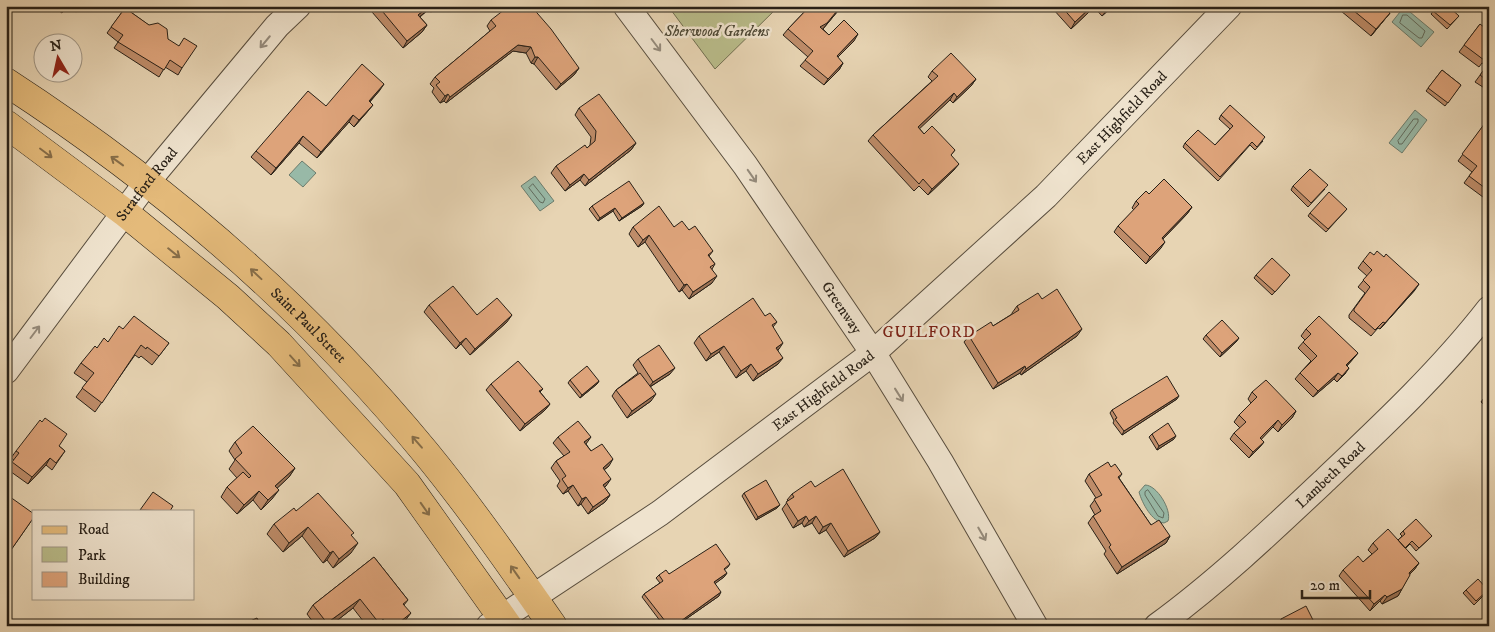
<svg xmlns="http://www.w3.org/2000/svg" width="1495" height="632" font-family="'IM FELL DW Pica',serif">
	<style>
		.green { fill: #b9bc8a; stroke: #706e50 }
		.water { fill: #98b9a7; stroke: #6b7c6d }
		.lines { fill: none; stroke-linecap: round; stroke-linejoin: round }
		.shore { stroke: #606c5f; stroke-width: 1 }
		.minor-casing { stroke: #584d3e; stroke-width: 27 }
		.major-casing { stroke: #282017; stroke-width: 29 }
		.minor { stroke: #efe3ce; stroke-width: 25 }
		.major { stroke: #e4ba7a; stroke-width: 28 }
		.wall { fill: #be8c69; stroke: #282017 }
		.shaded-wall { fill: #9b7255; stroke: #282017 }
		.building { fill: #dda37a; stroke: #282017 }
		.oneway { stroke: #958b7c }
		.oneway2 { stroke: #866d48 }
		.labels { text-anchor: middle; stroke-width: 5; stroke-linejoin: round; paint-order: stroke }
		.park-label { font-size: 15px; font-style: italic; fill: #4c4734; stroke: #efe3ce }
		.street-label { font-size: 15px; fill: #282017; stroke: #efe3ce }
		.neighbourhood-label { font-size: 16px; letter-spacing: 1px; fill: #7a1f14; stroke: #efe3ce }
	</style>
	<rect width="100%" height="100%" fill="#e7d4b3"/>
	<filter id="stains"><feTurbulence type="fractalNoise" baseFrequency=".004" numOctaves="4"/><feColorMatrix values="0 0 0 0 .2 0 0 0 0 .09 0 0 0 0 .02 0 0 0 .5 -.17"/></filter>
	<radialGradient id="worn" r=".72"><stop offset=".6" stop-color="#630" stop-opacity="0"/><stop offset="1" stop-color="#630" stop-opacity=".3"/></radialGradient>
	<path class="green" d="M668 6H779L715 69Z"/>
	<path class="water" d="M1404 7 1434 32 1421 47 1392 22Z
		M1415 110 1427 120 1402 153 1389 143Z
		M302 161 316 173 303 187 289 175Z
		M535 176 554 201 540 211 521 186Z
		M1145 485C1157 485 1172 510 1168 521L1164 523C1152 522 1142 503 1139 492Z"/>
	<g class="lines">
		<path class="shore" d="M1403 15H1407L1425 31 1422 38H1419L1400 23Z
			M1414 119H1418V122L1402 144H1399L1398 141Z
			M533 184 545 199 543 203 540 202 529 188Z
			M1148 490 1164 513 1163 518 1158 516 1145 495V492Z"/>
		<defs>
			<g id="minor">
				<path id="s1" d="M626 6 745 165 873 353 940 461 1035 626"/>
				<path id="s2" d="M6 371 147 182 277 26 298 6"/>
				<path id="s3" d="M489 626 660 513 873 353 1046 196 1229 6"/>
				<path id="s4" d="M1157 626C1216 583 1271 531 1324 481 1381 427 1440 372 1489 309"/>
			</g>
			<g id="major">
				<path id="s5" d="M6 82C163 184 307 308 426 453 471 508 512 567 553 626"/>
				<path d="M6 124 124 212 228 297 279 344 407 484 508 626"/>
			</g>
		</defs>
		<use href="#minor" class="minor-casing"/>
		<use href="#major" class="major-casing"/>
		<use href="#minor" class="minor"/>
		<use href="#major" class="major"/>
	</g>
	<path class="wall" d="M52 6H67L62 13Z
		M69 6H83L76 12Z
		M376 6H438L431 12 428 10 420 17 427 25 422 32 403 48 372 12Z
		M810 6H842L823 29 829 35 854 41 837 57 843 63 839 70 824 85 800 66 808 57 783 35 788 29Z
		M1052 6H1113L1102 16 1093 6 1090 11 1071 29 1053 9Z
		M1335 6H1382L1390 13 1371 36Z
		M1437 6 1459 16 1447 29 1431 14Z
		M125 8 168 39 182 68 178 75 165 67 159 77 114 48 118 42 107 33Z
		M491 20 579 68 574 75 556 90 534 64 531 63 526 53 513 51 446 103 444 101 440 103 432 92 434 88 430 84 435 77 490 31 487 26Z
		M1480 24 1489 57 1484 64 1482 63 1479 67 1459 52Z
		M1489 63V91L1475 82Z
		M1442 70 1461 85 1445 106 1426 91Z
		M932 71 976 79 971 86 953 103 950 100 919 128 924 134 955 150 951 155 954 170 928 195 919 186 914 191 868 141 873 135 932 81 928 77Z
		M380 90 370 102 368 111 354 127 349 122 317 158 299 143 271 175 251 157 256 151 326 106Z
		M579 108 636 143 631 150 585 186 580 180 565 191 551 173 556 166 587 148 590 145 591 137 575 115Z
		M1221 115 1263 141 1255 150 1250 145 1218 181 1183 147 1185 143 1215 145 1230 129 1219 119Z
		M1488 119 1489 197 1487 200 1464 183 1472 172 1458 161Z
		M1293 186 1325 189 1308 207 1291 190Z
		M1149 194 1192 207 1187 214 1163 239 1161 248 1146 264 1114 232 1118 226 1134 210 1132 208 1136 201Z
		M644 203 642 206 619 221 613 211 598 221 589 209 592 206Z
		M1347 209 1326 232 1308 216 1310 213Z
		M633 227H674L689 230 713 251 709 256 715 264 712 269V283L689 299 682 290 679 292 645 242 638 247 629 234Z
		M1363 261 1415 290 1380 329 1378 328 1371 336 1349 318V315L1365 293 1358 287 1367 276 1358 268Z
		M1256 275H1290L1272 295 1254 278Z
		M1042 299 1077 336 1021 375 1020 373 993 389 964 342 969 336 993 326 1012 314V313L1017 306Z
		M429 305 507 322 470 355 461 344 456 349 424 312Z
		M765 316 777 322 773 327 779 349 778 350V364L753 381 746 371 736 378 719 352 706 361 694 343 699 336Z
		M123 329 169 343 152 365 141 356 139 358 135 355 95 412 76 397 87 382 74 373 81 363 97 348 108 342Z
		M1306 329 1358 353 1353 359 1347 366 1345 374 1337 382 1334 379 1313 397 1295 379 1300 373 1311 361 1298 348 1305 340 1301 336Z
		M1206 335 1237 341 1220 357 1203 339Z
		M638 359 670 374 650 387 651 401 627 418 612 396 616 390 638 373 633 365Z
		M570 380 599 381 597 384 580 398 568 383Z
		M491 384 543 389 540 392 550 404 545 410 520 431 486 390Z
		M1489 391V409L1481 402Z
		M1252 392 1296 411 1292 418 1278 432 1273 427 1261 439 1264 442 1259 448 1249 458 1230 439 1234 433 1240 428 1234 422 1239 415 1251 403 1248 399Z
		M1177 399 1122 435 1113 423 1114 421 1110 413 1112 410Z
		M1152 434 1174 439 1157 450 1149 437Z
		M558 437 586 444 591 451 609 466 604 470 606 486 604 487 610 495 605 502 588 514 581 504 578 506 568 491 563 494 557 486 560 481 551 468 556 461 564 456 553 443Z
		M235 442 295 468 289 477 277 488 272 499 261 510 253 500 237 514 221 497 227 487 237 478 229 469 235 460 229 451Z
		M59 446 65 451 52 470 46 465 28 484 7 469 14 460 11 458 16 451Z
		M1111 467 1122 474 1119 478 1151 525 1170 536 1166 543 1117 574 1104 554 1106 551 1088 523 1093 516 1095 515 1090 506 1096 498 1085 481 1089 474Z
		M815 487 880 532 875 538 844 557 826 530 819 534 812 523 804 527 802 523 793 528 782 509 788 501 787 500 792 494Z
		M744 493 777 508 756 520 742 496Z
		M6 494 34 517 6 557Z
		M296 511 352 536 351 553 333 568 327 560 323 563 302 536 283 552 267 534 274 524Z
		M1403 531 1432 536 1429 539 1416 551 1410 544 1405 549 1419 563 1414 570 1410 574 1398 596 1382 604 1380 601 1370 611 1339 576 1343 570 1363 562 1372 554 1368 550 1373 543 1398 540 1402 536 1400 534Z
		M374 557 408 600 404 605V622L400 626H367L353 608 330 626H316L307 614 313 605Z
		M730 564 728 567 724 570 727 573 724 577 715 583 719 596 676 626H664L642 597 644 594 660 583 656 578 659 575 669 574Z
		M1466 590 1486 593 1474 605 1463 593Z
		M1281 619 1316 626H1281L1279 623Z"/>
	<path class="shaded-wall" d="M429 6H431L428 10 414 21 418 15Z
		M435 6H438L431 12Z
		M841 6H842L822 30 820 27Z
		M1092 6H1093L1090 11 1071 29 1075 22Z
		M1110 6H1113L1102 16 1107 10Z
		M1390 13 1385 19 1371 36 1376 29Z
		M427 25 422 32 403 48 407 41Z
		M858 34 854 41 832 63 837 56Z
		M518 45 531 47 526 53 513 51 446 103 450 97Z
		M535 57H538L534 64 531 63Z
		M843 63 839 70 824 85 828 79Z
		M579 68 574 75 556 90 561 84Z
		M976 79 971 86 953 103 957 97Z
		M384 84 380 90 364 108 369 101Z
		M954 93 950 100 914 134 918 127Z
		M448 94 444 101 440 103 445 96Z
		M373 105 368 111 354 127 359 120Z
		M353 115 349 122 317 158 321 152Z
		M303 136 299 143 271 175 276 168Z
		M636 143 631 150 585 186 589 180Z
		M959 164 954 170 928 195 932 189Z
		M584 174 580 180 565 191 570 185Z
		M644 203 642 206 619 221 622 218Z
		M1192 207 1187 214 1157 245 1162 238Z
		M615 208 613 211 598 221 600 218Z
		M649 235 645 242 638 247 643 240Z
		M1165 242 1161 248 1146 264 1150 257Z
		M717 276 712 283 689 299 693 292Z
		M687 284 682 290 679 292 684 285Z
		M1419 284 1415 290 1380 329 1385 323Z
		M512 315 507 322 470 355 475 349Z
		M1082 329 1077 336 1021 375 1026 369Z
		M466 338 461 344 456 349 460 343Z
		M1239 338 1237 341 1220 357 1222 353Z
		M783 343 779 349 771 354 776 348Z
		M724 346 719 352 706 361 711 354Z
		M1358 353 1353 359 1342 371 1346 365Z
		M783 358 778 364 753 381 758 374Z
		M751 364 746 371 736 378 741 371Z
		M1025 366 1020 373 993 389 998 383Z
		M675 368 670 374 648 388 653 382Z
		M1349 368 1345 374 1337 382 1342 376Z
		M1338 373 1334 379 1313 397 1318 391Z
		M599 381 597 384 580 398 582 395Z
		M656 394 651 401 627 418 632 411Z
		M1179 396 1177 399 1122 435 1124 431Z
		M550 404 545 410 520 431 525 424Z
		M1296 411 1292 418 1278 432 1282 425Z
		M1278 420 1273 427 1256 445 1260 438Z
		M1176 436 1174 439 1157 450 1159 446Z
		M591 437 586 444 580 448 584 442Z
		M1264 442 1259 448 1249 458 1253 452Z
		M50 458 46 465 28 484 32 477Z
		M613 459 609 466 598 474 603 468Z
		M295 468 289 477 269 496 275 486Z
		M611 479 606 486 598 491 603 485Z
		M573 485 568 491 563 494 568 488Z
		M279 490 272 499 261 510 268 500Z
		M259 491 253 500 237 514 244 505Z
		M610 495 605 502 588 514 593 507Z
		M586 497 581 504 578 506 582 499Z
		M780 505 777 508 756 520 758 517Z
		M806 516 802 523 793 528 798 521Z
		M816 516 812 523 804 527 809 521Z
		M831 523 826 530 819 534 823 527Z
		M308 527 302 536 283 552 289 543Z
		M880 532 875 538 844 557 848 551Z
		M1170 536 1166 543 1117 574 1122 567Z
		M358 543 351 553 333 568 339 559Z
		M333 551 327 560 323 563 330 553Z
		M1419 563 1414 570 1404 579 1409 573Z
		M727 573 724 577 712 586 714 582Z
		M1402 589 1398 596 1382 604 1387 597Z
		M721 592 719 596 676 626H674Z
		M1385 595 1380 601 1370 611 1374 604Z
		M360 599 353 608 330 626H325L327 623Z
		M411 613 404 622 400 626H395Z"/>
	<path class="building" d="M378 6H429L418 15 427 25 407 41Z
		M509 6H531L551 29 579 68 561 84 538 57H535L531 47 518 45 450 97 448 94 445 96 436 85 440 82 435 77 496 26 491 20Z
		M810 6H841L827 23 820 27 829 35 844 20 858 34 837 56 843 63 828 79 805 60 813 51 788 29Z
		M1061 6H1092L1075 22Z
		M1104 6H1110L1107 10Z
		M1348 6H1382L1390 13 1376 29Z
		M1437 6H1448L1459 16 1450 25 1433 11Z
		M125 8 149 25 158 23 167 29 168 39 179 46 184 38 197 46 182 68 170 60 164 70 118 42 123 35 111 27Z
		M1480 24 1489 31V57L1488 58 1487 56 1484 60 1464 45Z
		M951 53 976 79 957 97 954 93 918 127 924 134 932 126 955 150 951 155 959 164 932 189 923 179 919 184 873 135 938 76 932 71Z
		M1489 63V82L1480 75Z
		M362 64 384 84 369 101 373 105 359 120 353 115 321 152 303 136 276 168 256 151 308 91 326 106Z
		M1442 70 1461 85 1448 103 1428 88Z
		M599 94 636 143 589 180 584 174 570 185 556 166 585 145 587 148 595 141 596 131 579 108Z
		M1230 105 1265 137 1257 147 1252 142 1220 177 1185 143 1198 130 1215 145 1233 126 1221 115Z
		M1488 119 1489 120V191L1469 176 1477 166 1462 154Z
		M1310 169 1328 185 1311 203 1293 186Z
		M1164 179 1192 207 1162 238 1165 242 1150 257 1118 226 1139 204 1136 201 1146 191 1149 194Z
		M629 181 644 203 622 218 615 208 600 218 592 206Z
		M1329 192 1347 209 1328 229 1310 213Z
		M659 206 674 227 682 221 689 230 695 226 713 251 708 255 715 264 710 267 717 276 693 292 687 284 684 285 649 235 643 240 633 227Z
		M1377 251 1384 257 1386 254 1419 284 1385 323 1383 322 1375 330 1354 311V309L1370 287 1363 280 1372 270 1363 261 1370 252 1374 255Z
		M1272 258 1290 275 1275 292 1256 275Z
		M453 286 477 315 497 298 512 315 475 349 466 338 460 343 429 305Z
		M1057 289 1082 329 1026 369 1025 366 998 383 969 336 991 322 993 326 1019 310 1017 306 1038 293 1042 299Z
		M753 298 765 316 770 313 777 322 772 325 783 343 776 348 783 358 758 374 751 364 741 371 724 346 711 354 699 336Z
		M134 316 169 343 159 356 147 347 146 349 141 345 102 403 82 388 94 373 81 363 95 346 97 348 104 338 108 342 119 326 123 329Z
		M1319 316 1358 353 1346 365 1349 368 1342 376 1338 373 1318 391 1300 373 1317 356 1303 342 1311 334 1306 329Z
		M1222 320 1239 338 1222 353 1206 335Z
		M659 345 675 368 653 382 638 359Z
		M518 361 543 389 539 391 550 404 525 424 491 384Z
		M587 366 599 381 582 395 570 380Z
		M640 373 656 394 632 411 616 390Z
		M1167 376 1179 396 1124 431 1115 419 1117 418 1112 410Z
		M1266 380 1296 411 1282 425 1278 420 1260 438 1264 442 1253 452 1234 433 1246 422 1239 415 1257 397 1252 392Z
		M1489 391V398L1486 395Z
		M45 418 67 434 59 446 65 451 56 463 50 458 32 477 12 462 19 453 16 451 40 420 42 422Z
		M578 421 591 437 584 442 591 451 602 444 613 459 603 468 611 479 603 485 610 495 593 507 586 497 582 499 573 485 568 488 562 479 566 476 556 461 570 452 558 437Z
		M1168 423 1176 436 1159 446 1152 434Z
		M253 426 295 468 275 486 279 490 268 500 259 491 244 505 227 487 243 472 249 478 251 476 235 459 242 453 235 442Z
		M1108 462 1111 467 1115 464 1122 474 1118 477 1151 525 1159 520 1170 536 1122 567 1109 547 1111 545 1093 516 1101 511 1094 499 1102 495 1089 474Z
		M843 469 880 532 848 551 831 523 823 527 816 516 809 521 806 516 798 521 786 502 794 497 792 494 811 481 815 487Z
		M766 480 780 505 758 517 744 493Z
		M153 492 173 506 170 511 140 510Z
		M318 493 354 533 351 535 358 543 339 559 333 551 330 553 308 527 289 543 274 524 294 508 296 511Z
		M6 494 34 514V517L11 550 6 547Z
		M1416 519 1432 536 1419 548 1412 541 1405 548 1398 540 1405 534 1403 531Z
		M1388 529 1419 563 1409 573 1410 575 1402 589 1387 597 1385 595 1374 604 1343 570 1358 556 1363 562 1378 549 1373 543Z
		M716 544 730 564 724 569 727 573 714 582 721 592 674 626H669L644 594 663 581 659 575 666 570 669 574Z
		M374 557 408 600 403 604 411 613 395 626H388L383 619 379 623 360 599 327 623 313 605Z
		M1478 579 1488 590 1476 601 1466 590Z
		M1306 606 1316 626H1285L1281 619Z
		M257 618 261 626H239Z"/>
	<defs><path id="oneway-shaft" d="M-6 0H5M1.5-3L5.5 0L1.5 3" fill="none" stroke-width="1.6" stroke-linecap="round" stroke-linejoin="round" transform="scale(1.25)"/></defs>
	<g class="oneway">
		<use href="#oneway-shaft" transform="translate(265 42) rotate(130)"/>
		<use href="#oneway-shaft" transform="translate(656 45) rotate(53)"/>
		<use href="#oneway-shaft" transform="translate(752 176) rotate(55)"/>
		<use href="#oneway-shaft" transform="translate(35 332) rotate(-53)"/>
		<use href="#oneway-shaft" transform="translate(899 395) rotate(58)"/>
		<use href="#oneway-shaft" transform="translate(982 534) rotate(60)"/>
	</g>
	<g class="oneway2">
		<use href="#oneway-shaft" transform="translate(46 153) rotate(37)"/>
		<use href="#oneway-shaft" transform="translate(117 161) rotate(-144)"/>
		<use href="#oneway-shaft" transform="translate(174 253) rotate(39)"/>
		<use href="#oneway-shaft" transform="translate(256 274) rotate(-137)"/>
		<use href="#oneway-shaft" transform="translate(295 361) rotate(48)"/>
		<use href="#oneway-shaft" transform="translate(417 442) rotate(-131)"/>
		<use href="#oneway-shaft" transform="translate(425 509) rotate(55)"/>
		<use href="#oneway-shaft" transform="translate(515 572) rotate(-125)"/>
	</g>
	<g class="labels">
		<g class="park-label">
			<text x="717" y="36">Sherwood Gardens</text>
		</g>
		<g class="street-label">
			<text dy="5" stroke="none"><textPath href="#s3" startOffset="814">East Highfield Road</textPath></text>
			<text dy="5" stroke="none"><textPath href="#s2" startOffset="234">Stratford Road</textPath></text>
			<text dy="5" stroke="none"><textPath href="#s1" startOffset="371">Greenway</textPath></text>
			<text dy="5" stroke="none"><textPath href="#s5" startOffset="389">Saint Paul Street</textPath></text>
			<text dy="5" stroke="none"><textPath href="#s3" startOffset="409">East Highfield Road</textPath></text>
			<text dy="5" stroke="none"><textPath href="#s4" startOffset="230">Lambeth Road</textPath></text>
		</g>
		<g class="neighbourhood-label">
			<text x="929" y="337">GUILFORD</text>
		</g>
	</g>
	<rect width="1495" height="632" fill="none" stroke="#e7d4b3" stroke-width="25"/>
	<rect x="8" y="8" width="1480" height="617" fill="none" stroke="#282017" stroke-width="2.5"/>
	<rect x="12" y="12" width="1470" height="607" fill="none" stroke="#282017"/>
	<rect x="32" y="510" width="162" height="90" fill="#efe3ce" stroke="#9f9585"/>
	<rect x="42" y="526" width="25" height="8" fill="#e4ba7a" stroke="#9f9585"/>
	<text x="78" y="534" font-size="15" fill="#282017">Road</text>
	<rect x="42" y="547" width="25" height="15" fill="#b9bc8a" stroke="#9f9585"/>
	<text x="78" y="560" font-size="15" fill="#282017">Park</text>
	<rect x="42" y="572" width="25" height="15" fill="#dda37a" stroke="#9f9585"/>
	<text x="78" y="584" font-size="15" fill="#282017">Building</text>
	<g transform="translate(58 58) rotate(351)"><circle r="24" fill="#efe3ce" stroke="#9f9585"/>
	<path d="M0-4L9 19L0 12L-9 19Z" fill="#8f2418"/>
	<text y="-8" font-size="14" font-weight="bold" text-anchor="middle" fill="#282017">N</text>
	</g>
	<path d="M1302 590v8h68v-8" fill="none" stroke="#282017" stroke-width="2.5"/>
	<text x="1310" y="590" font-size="15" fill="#282017" stroke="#efe3ce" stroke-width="4" paint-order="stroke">20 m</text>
	<rect width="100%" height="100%" filter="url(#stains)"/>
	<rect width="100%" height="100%" fill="url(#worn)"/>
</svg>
